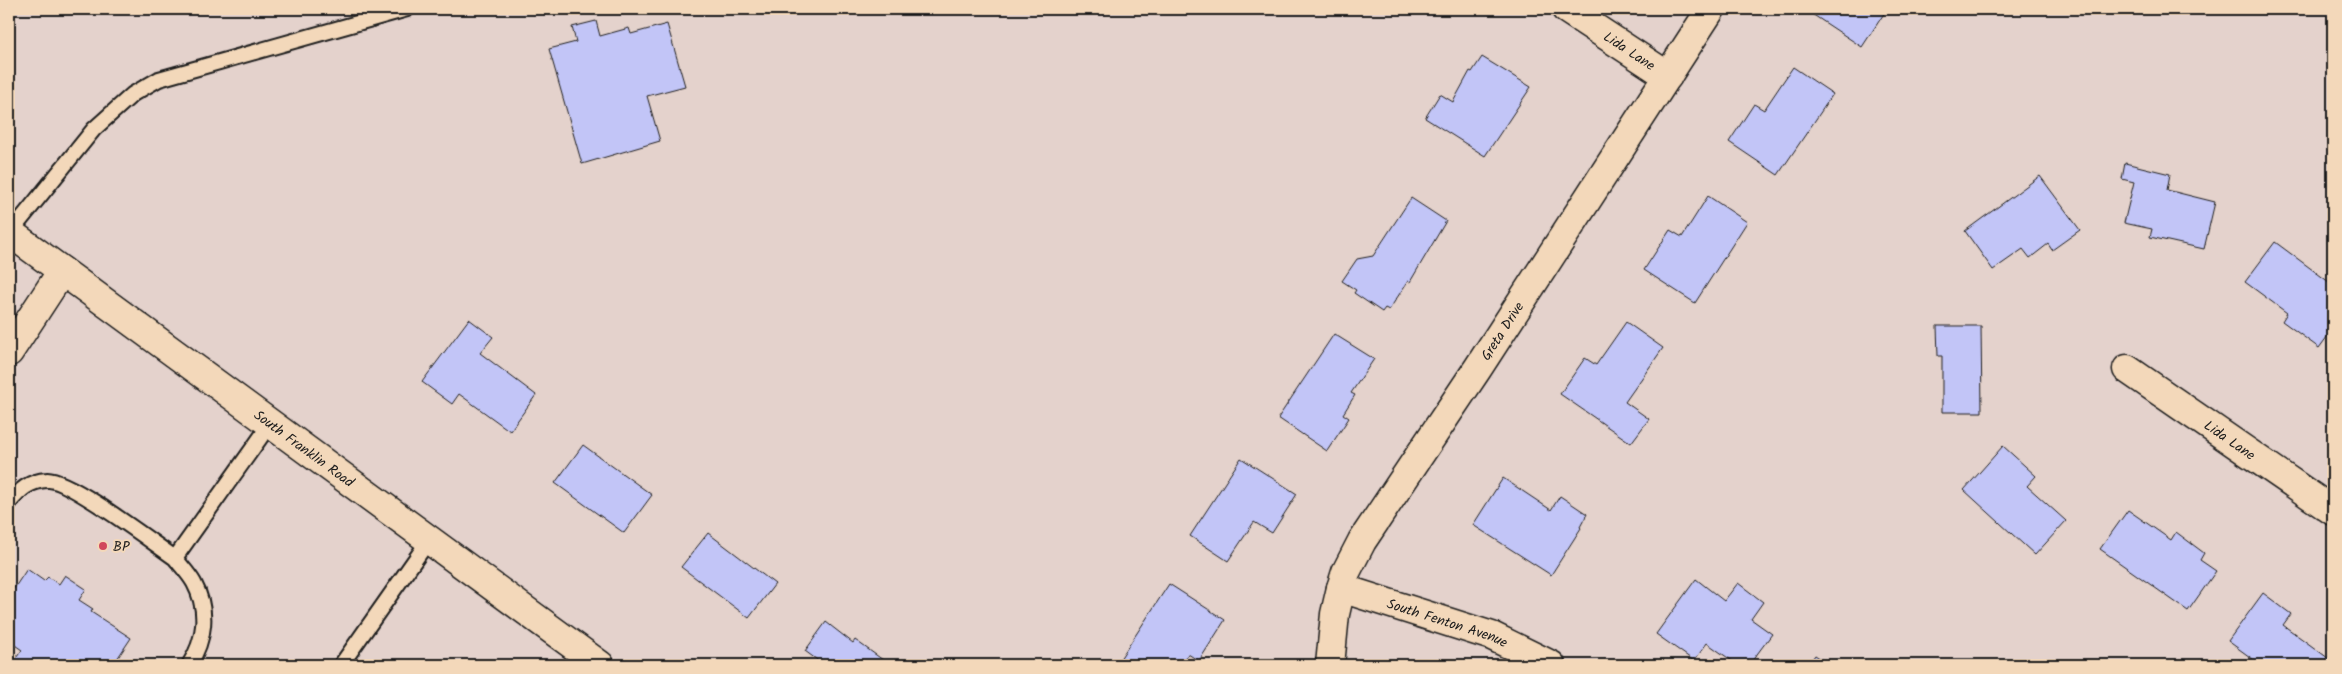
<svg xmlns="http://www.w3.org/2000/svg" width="2342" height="674" font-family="Kalam,sans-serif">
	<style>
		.building { fill: #c2c5f7; stroke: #1c1c1c }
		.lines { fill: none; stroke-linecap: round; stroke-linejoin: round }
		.lane-casing { stroke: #1c1c1c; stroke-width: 18 }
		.street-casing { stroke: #1c1c1c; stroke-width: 31 }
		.secondary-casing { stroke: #1c1c1c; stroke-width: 31 }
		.lane { stroke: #f3d8ba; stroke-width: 14 }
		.street { stroke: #f3d8ba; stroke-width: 28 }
		.secondary { stroke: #f3d8ba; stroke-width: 28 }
		.poi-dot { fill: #d1495b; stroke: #f3d8ba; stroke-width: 2 }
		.labels { text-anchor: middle; stroke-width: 4; stroke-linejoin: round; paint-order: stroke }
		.street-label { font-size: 14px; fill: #1c1c1c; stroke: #f3d8ba }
		.poi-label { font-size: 14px; fill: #1c1c1c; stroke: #f3d8ba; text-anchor: start }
	</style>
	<rect width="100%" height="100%" fill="#e4d2cc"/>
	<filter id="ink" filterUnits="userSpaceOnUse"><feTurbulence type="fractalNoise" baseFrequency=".02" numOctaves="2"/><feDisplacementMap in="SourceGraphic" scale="10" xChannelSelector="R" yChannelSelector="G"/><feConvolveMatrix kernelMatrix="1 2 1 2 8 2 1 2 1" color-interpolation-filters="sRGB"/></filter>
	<g filter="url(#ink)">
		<path class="building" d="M1816 9H1887L1862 47 1812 14Z
			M596 21 600 36 629 28 631 34 667 24 685 86 647 96 660 141 582 164 549 49 576 42 572 27Z
			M1482 57 1531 87 1485 156 1425 118 1440 94 1453 102 1470 71 1472 72Z
			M1793 67 1833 94 1778 175 1729 142 1754 104 1764 110Z
			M2125 163 2170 174 2167 190 2215 202 2204 249 2150 237 2152 229 2124 223 2134 182 2122 179Z
			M2040 176 2080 230 2052 250 2048 244 2030 258 2023 249 1993 270 1965 231Z
			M1708 196 1747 222 1695 303 1644 270 1670 230 1682 237Z
			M1411 198 1446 221 1410 282 1408 281 1389 310 1385 308 1382 312 1354 293 1356 290 1342 281 1357 259 1373 256Z
			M2275 242 2333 285V329L2319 348 2282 321 2287 313 2245 282Z
			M469 319 493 337 480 353 536 395 510 431 459 394 452 404 422 382Z
			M1626 322 1663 348 1625 402 1649 419 1631 443 1560 394 1585 358 1596 365Z
			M1937 326H1981L1982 412H1942V356H1938Z
			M1334 334 1374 359 1351 393 1355 395 1343 414 1349 418 1327 451 1278 418Z
			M583 445 652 495 624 533 555 483Z
			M2003 446 2036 476 2027 486 2066 521 2035 555 1964 490Z
			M1241 458 1297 494 1272 533 1254 522 1228 561 1190 536Z
			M1503 478 1551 510 1560 496 1587 514 1580 527 1581 528 1551 575 1473 525Z
			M2128 510 2171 540 2176 532 2204 553 2200 560 2216 571 2188 611 2100 549Z
			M708 533 775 584 749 618 681 567Z
			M27 569 44 581 48 577 59 584 65 575 86 589 79 600 93 609 91 612 131 638 113 665H11L22 650 9 641V596Z
			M1696 579 1724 601 1738 583 1763 602 1751 619 1772 634 1749 665H1738L1707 643 1694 661 1656 634Z
			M1169 584 1225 620 1199 661 1188 654 1180 665H1130L1120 659Z
			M2263 593 2291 614 2283 625 2332 661 2329 665H2261L2228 641Z
			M826 622 853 643 855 640 890 665H824L805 651Z
			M1815 655 1830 665H1808Z"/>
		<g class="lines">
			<defs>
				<path id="lane" d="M10 233 94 129 133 94 159 79 407 9
					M9 503C20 490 29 481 47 480 68 478 153 543 175 558
					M189 665C205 640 209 611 194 583 189 574 181 566 175 558L270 424
					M341 665 429 540"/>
				<g id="street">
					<path id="s1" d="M1566 9 1668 76"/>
					<path d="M9 352 62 271"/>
					<path id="s2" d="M2127 369 2333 511"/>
					<path id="s3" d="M1341 588 1492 636 1551 665"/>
					<path id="s4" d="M1330 665 1335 614 1341 588 1346 572 1362 541 1478 368 1711 9"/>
				</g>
				<g id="secondary">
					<path id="s5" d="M9 232 600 665"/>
				</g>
			</defs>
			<use href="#lane" class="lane-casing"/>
			<use href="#street" class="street-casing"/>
			<use href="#secondary" class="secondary-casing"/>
			<use href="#lane" class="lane"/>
			<use href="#street" class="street"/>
			<use href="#secondary" class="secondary"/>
		</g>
	</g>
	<circle class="poi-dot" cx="103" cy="546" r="5"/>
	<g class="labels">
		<g class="street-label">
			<text dy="5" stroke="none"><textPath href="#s1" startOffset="76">Lida Lane</textPath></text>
			<text dy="5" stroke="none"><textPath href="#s4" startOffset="382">Greta Drive</textPath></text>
			<text dy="5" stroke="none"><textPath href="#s2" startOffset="125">Lida Lane</textPath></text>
			<text dy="5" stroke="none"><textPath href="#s5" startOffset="366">South Franklin Road</textPath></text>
			<text dy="5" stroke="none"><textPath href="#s3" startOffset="112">South Fenton Avenue</textPath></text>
		</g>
		<g class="poi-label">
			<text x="113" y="551">BP</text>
		</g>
	</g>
	<rect width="2342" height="674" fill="none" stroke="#f3d8ba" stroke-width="30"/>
	<rect x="15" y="15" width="2312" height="644" fill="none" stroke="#1c1c1c" stroke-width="2" filter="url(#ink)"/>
</svg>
